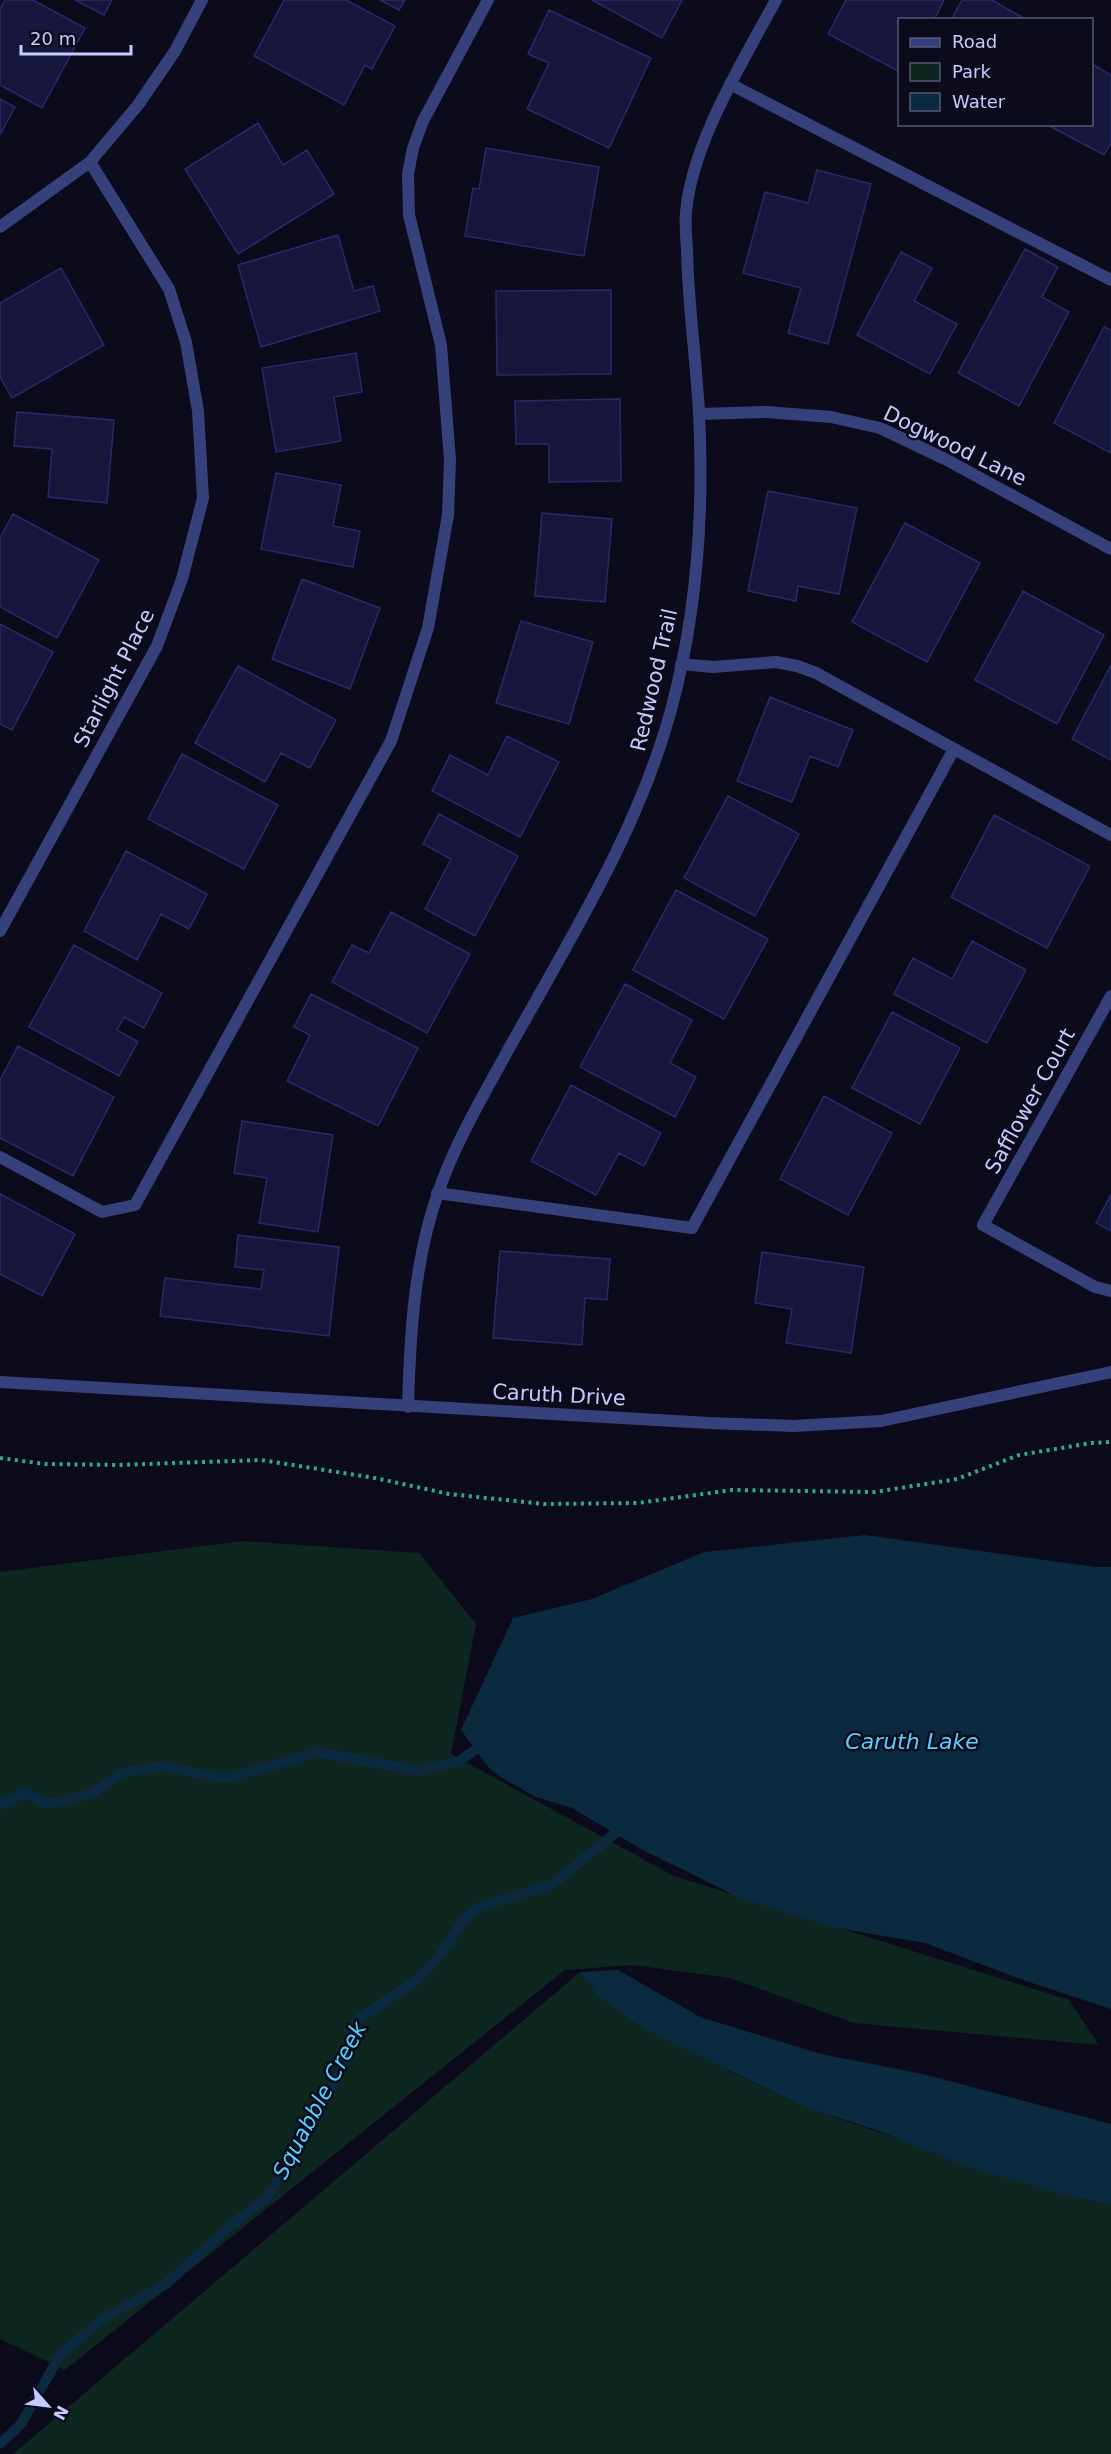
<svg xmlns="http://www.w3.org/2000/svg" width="1111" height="2454" font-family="'DejaVu Sans',sans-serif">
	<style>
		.green { fill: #0e2620 }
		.water { fill: #0b2a40 }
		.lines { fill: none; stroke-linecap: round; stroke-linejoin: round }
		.stream { stroke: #0b2a40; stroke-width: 10 }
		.building { fill: #17173d; stroke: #292969; stroke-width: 1.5 }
		.path { stroke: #2cad8c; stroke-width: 4; stroke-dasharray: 3 4.5; stroke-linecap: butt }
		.service { stroke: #36417b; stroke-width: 12 }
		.minor { stroke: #36417b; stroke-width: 12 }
		.tertiary { stroke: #36417b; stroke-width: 12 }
		.labels { text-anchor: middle; stroke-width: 5; stroke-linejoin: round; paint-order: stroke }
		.street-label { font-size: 21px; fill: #c6cbff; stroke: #0b0b1c }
		.water-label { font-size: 22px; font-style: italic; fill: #54d2ff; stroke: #0b0b1c }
	</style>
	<rect width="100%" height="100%" fill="#0b0b1c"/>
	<path class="green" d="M242 1541 419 1553 476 1624 451 1754 674 1876 1069 2000 1099 2045 854 2023 730 1978 632 1965 565 1970 65 2370 0 2339V1572Z
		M580 1972 589 1984 731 2072 807 2108 1064 2195 1111 2205V2454H13Z"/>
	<path class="water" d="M865 1535 1095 1567H1111V2009L1026 1981 925 1943 831 1927 740 1898 641 1849 572 1808 536 1797 507 1781 490 1769 461 1730 513 1618 592 1599 704 1552Z
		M618 1970 700 2017 821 2054 923 2074 1111 2124V2205L1064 2195 966 2166 879 2131 807 2108 644 2029 600 1998 580 1972Z"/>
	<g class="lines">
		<path class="stream" d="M0 1805 26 1792 43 1803 61 1802 93 1793 119 1775 131 1771 164 1766 215 1777H231L318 1752 418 1771 459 1761 485 1743
			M0 2444 21 2424 60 2355 101 2320 166 2284 236 2221 267 2198 307 2133 343 2066 357 2020 417 1980 439 1957 462 1922 479 1907 551 1885 618 1831 627 1834"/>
	</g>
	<path class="building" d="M5 0H33L85 28 42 108 0 85V9Z
		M75 0H112L104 15Z
		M284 0H346L395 26 372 69 365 65 344 105 254 56Z
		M380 0H405L399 10Z
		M592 0H682L662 38Z
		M846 0H944L934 20H900V72L828 34Z
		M962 0H992L1027 20H951Z
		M549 10 651 58 609 148 527 109 549 63 528 54Z
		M1092 64 1111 75V142L1104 155 1046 124H1092Z
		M0 99 15 107 0 135Z
		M258 123 283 165 307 150 334 194 238 254 185 169Z
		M486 148 599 167 584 256 465 236 473 188 479 189Z
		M817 170 871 184 828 344 788 333 801 288 743 273 765 192 808 203Z
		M338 235 354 291 373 286 380 311 261 347 238 265Z
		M1025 249 1058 267 1042 297 1069 312 1019 406 958 373Z
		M901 252 932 268 914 301 957 324 930 374 857 335Z
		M61 268 104 345 12 398 0 377V303Z
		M611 290V374L497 375 496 291Z
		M1104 327 1111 330V453L1054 423Z
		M356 353 362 392 334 397 341 441 276 452 262 368Z
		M620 399 621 481 549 482V444H516L515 401Z
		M17 412 114 420 107 503 48 497 52 449 14 446Z
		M276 473 341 485 333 526 360 531 353 567 261 549Z
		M768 491 857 508 839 594 798 586 796 601 748 591Z
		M542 513 612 519 605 602 535 596Z
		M13 514 99 560 57 638 0 607V538Z
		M905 523 980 563 927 662 852 622Z
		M302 579 380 608 350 689 272 659Z
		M1023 591 1104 635 1057 724 975 680Z
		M521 621 593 642 569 724 496 703Z
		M0 624 53 652 12 730 0 724Z
		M1111 665V760L1072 739Z
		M238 666 336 720 310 768 281 753 265 782 195 743Z
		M770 697 853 730 838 767 810 756 792 802 737 781Z
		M507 736 559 762 520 837 432 791 450 755 488 775Z
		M182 754 278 805 244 869 148 819Z
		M728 796 799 834 755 916 684 878Z
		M439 814 518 856 475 936 425 909 451 859 423 844Z
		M994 815 1090 866 1047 948 951 897Z
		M126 851 207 894 189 929 161 914 137 960 84 931Z
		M676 890 768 939 724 1019 633 970Z
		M391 912 470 954 427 1033 332 982 352 945 369 953Z
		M972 941 1026 970 987 1043 894 994 913 958 952 979Z
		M74 945 162 993 144 1028 124 1017 117 1030 138 1042 119 1076 29 1027Z
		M625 984 692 1020 670 1063 696 1077 675 1117 580 1067Z
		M311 994 418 1048 378 1126 287 1081 310 1035 294 1027Z
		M892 1012 960 1048 920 1124 852 1088Z
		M18 1046 114 1097 73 1176 0 1138V1080Z
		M571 1085 661 1133 644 1166 619 1153 596 1195 531 1161Z
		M824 1096 892 1133 848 1215 780 1179Z
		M242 1121 333 1135 318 1232 259 1223 267 1178 234 1173Z
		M0 1194 75 1234 42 1296 0 1274Z
		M1111 1194V1231L1096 1223Z
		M238 1235 339 1247 329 1336 160 1316 165 1278 261 1289 264 1270 235 1267Z
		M500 1251 610 1259 607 1300 585 1298 582 1345 493 1338Z
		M762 1252 864 1267 851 1353 786 1343 792 1309 755 1303Z"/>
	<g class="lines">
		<path class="path" d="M0 1458 45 1464 118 1465 261 1460 375 1478 449 1494 544 1504 638 1503 732 1490 875 1492 957 1479 1019 1455 1091 1443 1111 1442"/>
		<path class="service" d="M730 84 1111 280
			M681 664 713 667 776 662 797 666 816 673 1111 835
			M0 1157 102 1212 135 1205 391 741 428 628 448 515 450 460 441 345 409 215 408 174 413 148 423 121 488 0
			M437 1193 692 1228 954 749
			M983 1225 1095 1287 1111 1291"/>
		<path class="minor" d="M0 227 90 162 138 105 175 51 202 0
			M699 414 766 412 831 417 880 428 945 459 1111 549
			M0 931 157 646 182 579 203 498 198 411 186 342 169 289 90 162
			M983 1225 1111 996
			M408 1407C410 1335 414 1261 438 1193 455 1143 482 1098 507 1052 568 942 638 832 671 710 697 614 704 512 699 413 696 358 688 304 687 249 686 237 685 224 686 212 692 143 743 61 776 0"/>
		<path class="tertiary" d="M0 1382 709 1423 794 1426 881 1421 1111 1372"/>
	</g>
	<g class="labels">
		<g class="street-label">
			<text transform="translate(955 446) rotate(26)" y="7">Dogwood Lane</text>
			<text transform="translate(114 678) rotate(-63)" y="7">Starlight Place</text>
			<text transform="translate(654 680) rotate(-77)" y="7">Redwood Trail</text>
			<text transform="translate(1030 1101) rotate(-61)" y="7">Safflower Court</text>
			<text transform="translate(559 1395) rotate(3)" y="7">Caruth Drive</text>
		</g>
		<g class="water-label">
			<text x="912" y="1749">Caruth Lake</text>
			<text transform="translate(319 2100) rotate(-62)" y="8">Squabble Creek</text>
		</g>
	</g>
	<rect x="898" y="18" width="195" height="108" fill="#0b0b1c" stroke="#565877" stroke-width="1.5"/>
	<rect x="910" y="38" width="30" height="9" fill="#36417b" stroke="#565877" stroke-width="1.5"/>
	<text x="952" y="48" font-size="18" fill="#c6cbff">Road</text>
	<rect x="910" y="63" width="30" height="18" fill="#0e2620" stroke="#565877" stroke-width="1.5"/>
	<text x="952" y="78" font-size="18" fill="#c6cbff">Park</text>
	<rect x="910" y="93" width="30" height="18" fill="#0b2a40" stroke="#565877" stroke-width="1.5"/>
	<text x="952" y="108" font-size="18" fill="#c6cbff">Water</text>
	<g transform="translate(48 2406) rotate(118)" stroke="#0b0b1c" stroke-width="4.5" paint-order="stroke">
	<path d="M0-4.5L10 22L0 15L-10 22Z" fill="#c6cbff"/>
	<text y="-9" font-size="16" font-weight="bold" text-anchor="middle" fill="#c6cbff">N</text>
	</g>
	<path d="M21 45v9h110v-9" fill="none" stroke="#c6cbff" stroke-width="3"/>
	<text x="30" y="45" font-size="18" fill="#c6cbff" stroke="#0b0b1c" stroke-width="4.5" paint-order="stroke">20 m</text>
</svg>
